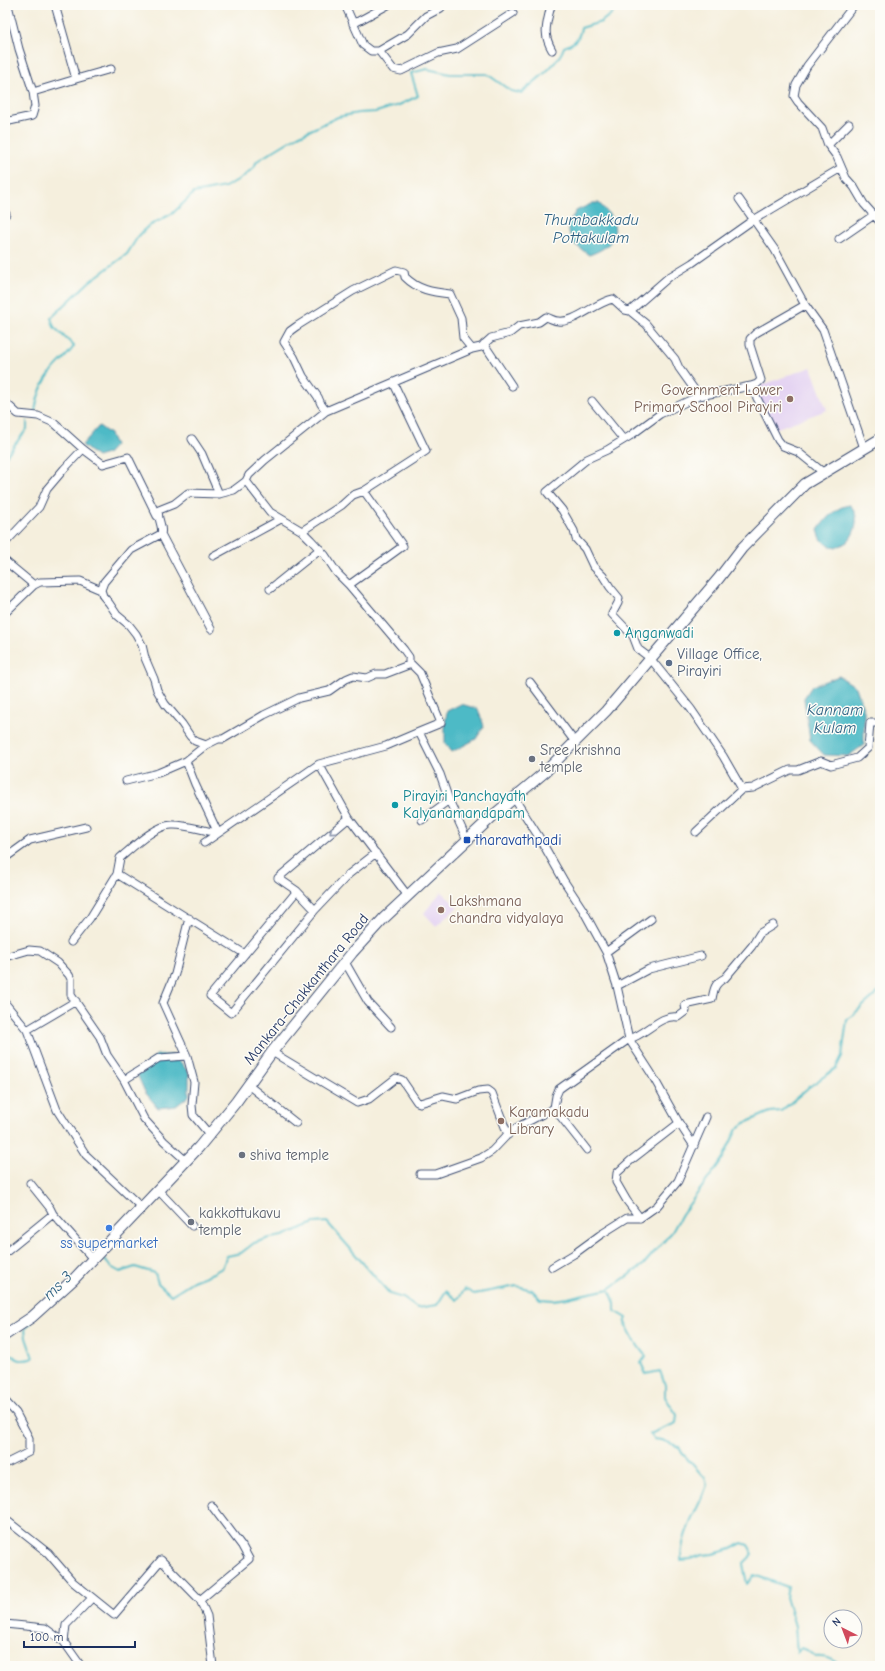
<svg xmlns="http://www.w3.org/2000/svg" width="885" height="1671" font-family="'Comic Neue',sans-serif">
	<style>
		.built { fill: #e4d3f2 }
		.water { fill: #4dbac6; stroke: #347492 }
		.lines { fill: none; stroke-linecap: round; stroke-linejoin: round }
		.stream { stroke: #4dbac6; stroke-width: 2 }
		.street-casing { stroke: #3c4c71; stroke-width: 9 }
		.secondary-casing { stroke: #3c4c71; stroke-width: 12 }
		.street { stroke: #fff; stroke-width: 7 }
		.secondary { stroke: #fff; stroke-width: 10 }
		.oneway { stroke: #8d97ae }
		.education-dot { fill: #8d6e63; stroke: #fdfcf7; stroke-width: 1.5 }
		.culture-dot { fill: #0f9aa8; stroke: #fdfcf7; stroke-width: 1.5 }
		.service-dot { fill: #5c6f8a; stroke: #fdfcf7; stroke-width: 1.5 }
		.worship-dot { fill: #6b7280; stroke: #fdfcf7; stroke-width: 1.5 }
		.transit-dot { fill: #1a4fb4; stroke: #fdfcf7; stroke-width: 1.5 }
		.shop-dot { fill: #3f7fe0; stroke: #fdfcf7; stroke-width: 1.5 }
		.labels { text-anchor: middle; stroke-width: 3; stroke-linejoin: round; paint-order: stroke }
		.education-label { font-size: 15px; fill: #785e54; stroke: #fdfcf7; text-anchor: start }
		.culture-label { font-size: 15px; fill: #0d838f; stroke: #fdfcf7; text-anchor: start }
		.service-label { font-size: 15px; fill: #4e5e75; stroke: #fdfcf7; text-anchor: start }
		.worship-label { font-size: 15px; fill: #5b616d; stroke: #fdfcf7; text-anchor: start }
		.transit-label { font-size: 15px; fill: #164399; stroke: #fdfcf7; text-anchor: start }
		.street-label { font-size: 15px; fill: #1b2f5e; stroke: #fdfcf7 }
		.shop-label { font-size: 15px; fill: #366cbe; stroke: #fdfcf7 }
		.water-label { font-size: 16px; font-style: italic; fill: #2c6082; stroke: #fdfcf7 }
	</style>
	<rect width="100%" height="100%" fill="#fdfcf7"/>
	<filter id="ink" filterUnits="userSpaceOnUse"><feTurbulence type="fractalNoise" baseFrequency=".025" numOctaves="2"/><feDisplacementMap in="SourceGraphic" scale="8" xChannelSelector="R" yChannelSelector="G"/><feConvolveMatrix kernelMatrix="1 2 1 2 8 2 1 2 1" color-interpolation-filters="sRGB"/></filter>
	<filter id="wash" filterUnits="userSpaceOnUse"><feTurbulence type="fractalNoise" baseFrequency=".012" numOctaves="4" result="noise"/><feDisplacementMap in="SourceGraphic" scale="16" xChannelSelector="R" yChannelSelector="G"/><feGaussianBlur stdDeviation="0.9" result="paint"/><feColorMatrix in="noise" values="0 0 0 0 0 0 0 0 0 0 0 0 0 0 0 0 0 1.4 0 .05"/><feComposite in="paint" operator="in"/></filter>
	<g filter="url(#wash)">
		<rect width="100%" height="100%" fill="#f5efdd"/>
		<path class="built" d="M811 367 827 410 769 431 754 388Z
			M441 892 458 907 436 926 424 913Z"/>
		<path class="water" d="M593 203H599C603 208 611 215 613 221 620 240 604 250 589 255L573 243 567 226 576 211Z
			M99 426 110 434 115 445 107 454 97 457 82 445Z
			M850 505C860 515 857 532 847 542 844 544 839 546 836 548 824 545 821 541 818 530 826 518 837 506 850 505Z
			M839 676 856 687 864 711V745L848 756 824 755 810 740 804 698 812 686Z
			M461 704 478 709 484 726 476 739 452 752 445 743V724L447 711Z
			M156 1055H175L189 1073V1096L176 1106 158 1108 145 1092 137 1074Z"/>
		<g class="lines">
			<path class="stream" d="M35 411C38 394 42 383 53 370 59 362 68 356 74 346L54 327 51 318 89 282 127 254 137 238 147 227 173 213 194 193 225 187 243 177 254 167 257 161 270 153 298 136 338 117 358 113 376 112 399 105 418 96 411 73 427 69 450 74H487L511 91 521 93C534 82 559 64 564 47 574 43 579 40 581 28L601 22 620 7 629 5
				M5 457 27 429V421
				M97 1261 104 1259 111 1267 120 1272 135 1267 155 1273 158 1283 171 1295 193 1281 213 1273 222 1268 227 1256 241 1253 254 1243 270 1238 283 1236 314 1223 327 1222 390 1294 403 1298 417 1308 437 1305 446 1291 457 1300 465 1289 474 1294 517 1286 532 1290 540 1299 553 1300 568 1298 580 1295 609 1289 643 1265 672 1232 682 1214 714 1171 723 1158 737 1129 745 1123 770 1112 781 1111 809 1087 836 1068 842 1056 847 1020 880 991
				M609 1289 615 1303V1311L627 1318 625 1323C632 1335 636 1346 646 1356L641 1363 646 1374 660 1371 665 1385V1397L677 1415 676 1423 650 1434 654 1439 662 1440 679 1447 682 1453 705 1478 707 1485C698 1510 681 1533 681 1560L691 1559 702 1555 713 1554 731 1549 742 1543 748 1545 753 1554 743 1564 747 1584 754 1575 788 1587 786 1597 795 1626 797 1653 801 1648 808 1651 815 1657C826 1656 832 1659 841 1666
				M57 1300 68 1291
				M6 1350C16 1359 19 1363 33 1358L26 1338 25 1329 31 1323"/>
		</g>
	</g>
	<g filter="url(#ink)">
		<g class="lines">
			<defs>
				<path id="street" d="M8 5 19 49 33 92
					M345 5 363 45 371 51H379L393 69 401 71 438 53 457 49 513 13
					M551 5C547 24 542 33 552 50
					M854 5 807 66 796 85 794 96 798 102 822 128 828 145 837 157 846 178 854 187 864 204 880 222
					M353 24 388 5
					M379 51 408 34 426 16 441 8 440 5
					M76 79 111 69
					M5 122 32 116 35 106 33 92 76 79 55 5
					M828 145 849 124
					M739 199 775 250 805 305
					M5 214H6
					M839 239 874 215
					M630 311 669 277 692 263 750 222 841 168
					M484 344 512 386
					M751 386 757 384 761 380 750 345V339L756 333 805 305 823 330 864 448
					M699 396 751 386 778 440 783 446 798 452 824 473
					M592 401 623 439
					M5 402 18 414 38 416 54 423 83 449 103 464 128 457 157 516
					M326 411 472 349
					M192 439 202 454 219 494
					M246 481 270 512 302 531 311 540 325 555 337 573 349 585 404 650 409 657V665
					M302 531 342 505 353 495 364 491 426 451 394 384
					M161 534 211 629
					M5 543 39 507 47 489 64 469 83 449
					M213 556 281 519
					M5 561 34 585
					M349 585 403 546 364 491
					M270 589 320 549
					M5 613 34 585 40 582 80 581 101 590
					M530 682 575 742
					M419 732 441 723 420 673 411 664 385 674H376L367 678 353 676 346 679 329 691 299 698 264 715 223 739H218L206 745 195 741 190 736 182 724 165 704 157 690 154 679 145 658 142 645 136 634 129 625 117 615 109 603 103 596 101 590 104 582 131 550 161 534C164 526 156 518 159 510L174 504 188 493 219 494 234 490 246 481 249 475 265 460 326 411 321 404 318 397 303 376 294 357 284 342 290 331 297 326 353 291 396 270 404 272 405 277C418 290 432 292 450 294L461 318 463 338 472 349 481 347 491 338 510 333 519 326 539 322 546 317C550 318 554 321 558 321 574 324 596 302 613 299L625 310 630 311 646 324 675 359 679 368 699 396 660 414 630 436 607 450 587 459 547 492 562 510 574 531 576 539 585 549 593 566 603 576 610 587 619 598 618 603 612 614 633 636 638 649 650 658 691 709 723 756 742 789 696 832
					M319 764 386 746 419 732 440 774 449 800
					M126 781 158 773 186 761 206 745
					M742 789 753 788 790 770H798L821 761 831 765 857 758 868 748 870 723H880
					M514 798 539 837 564 881 583 910 606 952 617 986 629 1039 651 1073 679 1123 630 1161 617 1173 616 1182 627 1201 640 1218
					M422 820 449 800 467 840
					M204 843 319 764 349 818
					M5 858 30 840 86 827
					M117 874 120 858C132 848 155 825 172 825 184 824 205 831 218 833L195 784 186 761
					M297 891 210 996 231 1013 315 910 349 874 376 853
					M315 910 297 891 278 878 349 818 408 896
					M189 918 175 974 163 1003 187 1056 194 1082 192 1105 193 1115 209 1134
					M71 942 90 918 117 874 245 954
					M606 952 651 919
					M5 957 29 950 40 951 58 963 69 975 71 979V995L100 1037 107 1055 124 1080 144 1119 164 1141 185 1160
					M345 962 368 1002 391 1027
					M617 986 649 969 701 956
					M5 1003 27 1030 57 1110 86 1155 141 1207
					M27 1030 76 1001
					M272 1052 357 1103 369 1099 396 1078 402 1080 417 1102 420 1103 443 1096 457 1099 478 1091 488 1090 492 1093 508 1135
					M124 1080 159 1058 187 1056
					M248 1085 296 1123
					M679 1123 694 1146
					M587 1150 554 1108 556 1096 559 1089 629 1039C646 1035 660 1014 678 1017L686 1011 685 1005 712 999C714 988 715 983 725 978L752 946 760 933 773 925
					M420 1174H436L481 1158 492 1151 512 1130 554 1108
					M30 1183 50 1208 53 1214 93 1259
					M158 1190 192 1226
					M5 1253 53 1214
					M552 1267 574 1254 600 1235 627 1218H640L657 1206 678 1181 706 1117
					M5 1401 16 1413 29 1438V1452L5 1464
					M5 1519 48 1553 73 1582 114 1615 161 1560 200 1600 249 1559 242 1546 211 1505
					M200 1600 207 1616 213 1666
					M5 1624 45 1628 64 1642 81 1666
					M64 1642 66 1625 92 1598"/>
				<path id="secondary" d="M5 1335 32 1317 73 1280 199 1147 236 1102 272 1052 352 953 383 919 496 813 545 772 606 711 719 578 742 548 805 484 880 439"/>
			</defs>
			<use href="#street" class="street-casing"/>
			<use href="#secondary" class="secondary-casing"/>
			<use href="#street" class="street"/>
			<use href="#secondary" class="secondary"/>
		</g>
		<defs><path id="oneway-chevron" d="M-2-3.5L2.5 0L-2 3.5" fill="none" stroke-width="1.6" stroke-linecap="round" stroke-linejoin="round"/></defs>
		<use class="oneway" href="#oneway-chevron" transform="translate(332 832) rotate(140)"/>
	</g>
	<g class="education-dot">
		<circle cx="790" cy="399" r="4"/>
		<circle cx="441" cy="910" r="4"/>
		<circle cx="501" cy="1121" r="4"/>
	</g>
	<g class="culture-dot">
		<circle cx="617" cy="633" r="4"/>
		<circle cx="395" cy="805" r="4"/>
	</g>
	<circle class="service-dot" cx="669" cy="663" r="4"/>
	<g class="worship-dot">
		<circle cx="532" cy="759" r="4"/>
		<circle cx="242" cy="1155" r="4"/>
		<circle cx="191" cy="1222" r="4"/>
	</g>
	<rect class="transit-dot" x="463" y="836" width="8" height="8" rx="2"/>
	<circle class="shop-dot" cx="109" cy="1228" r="4"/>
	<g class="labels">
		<g class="education-label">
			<text x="782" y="395" text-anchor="end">Government Lower<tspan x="782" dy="17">Primary School Pirayiri</tspan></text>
			<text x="449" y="906">Lakshmana<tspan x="449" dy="17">chandra vidyalaya</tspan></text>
			<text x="509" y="1117">Karamakadu<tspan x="509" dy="17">Library</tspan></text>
		</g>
		<g class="culture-label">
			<text x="625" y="638">Anganwadi</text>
			<text x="403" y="801">Pirayiri Panchayath<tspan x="403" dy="17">Kalyanamandapam</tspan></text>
		</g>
		<g class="service-label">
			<text x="677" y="659">Village Office,<tspan x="677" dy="17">Pirayiri</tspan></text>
		</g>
		<g class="worship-label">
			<text x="540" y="755">Sree krishna<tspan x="540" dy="17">temple</tspan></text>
			<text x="250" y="1160">shiva temple</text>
			<text x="199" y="1218">kakkottukavu<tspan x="199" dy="17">temple</tspan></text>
		</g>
		<g class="transit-label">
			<text x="475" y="845">tharavathpadi</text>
		</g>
		<g class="street-label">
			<text transform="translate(306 989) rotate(-51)" y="5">Mankara-Chakkanthara Road</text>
		</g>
		<g class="shop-label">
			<text x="109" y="1248">ss supermarket</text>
		</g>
		<g class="water-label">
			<text x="591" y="225">Thumbakkadu<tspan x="591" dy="18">Pottakulam</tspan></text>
			<text x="835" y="715">Kannam<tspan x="835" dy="18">Kulam</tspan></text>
			<text transform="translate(57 1285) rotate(-44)" y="6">ms 3</text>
		</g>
	</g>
	<rect width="885" height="1671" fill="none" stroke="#fdfcf7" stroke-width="20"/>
	<g transform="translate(843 1629) rotate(318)"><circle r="19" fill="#fdfcf7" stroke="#a3aaba"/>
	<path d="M0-3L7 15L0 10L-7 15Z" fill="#d1495b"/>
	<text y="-6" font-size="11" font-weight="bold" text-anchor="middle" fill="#1b2f5e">N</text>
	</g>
	<path d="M24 1641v6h111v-6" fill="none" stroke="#1b2f5e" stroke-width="2"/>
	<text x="30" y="1641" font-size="12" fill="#1b2f5e" stroke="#fdfcf7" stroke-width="3" paint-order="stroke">100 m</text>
</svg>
